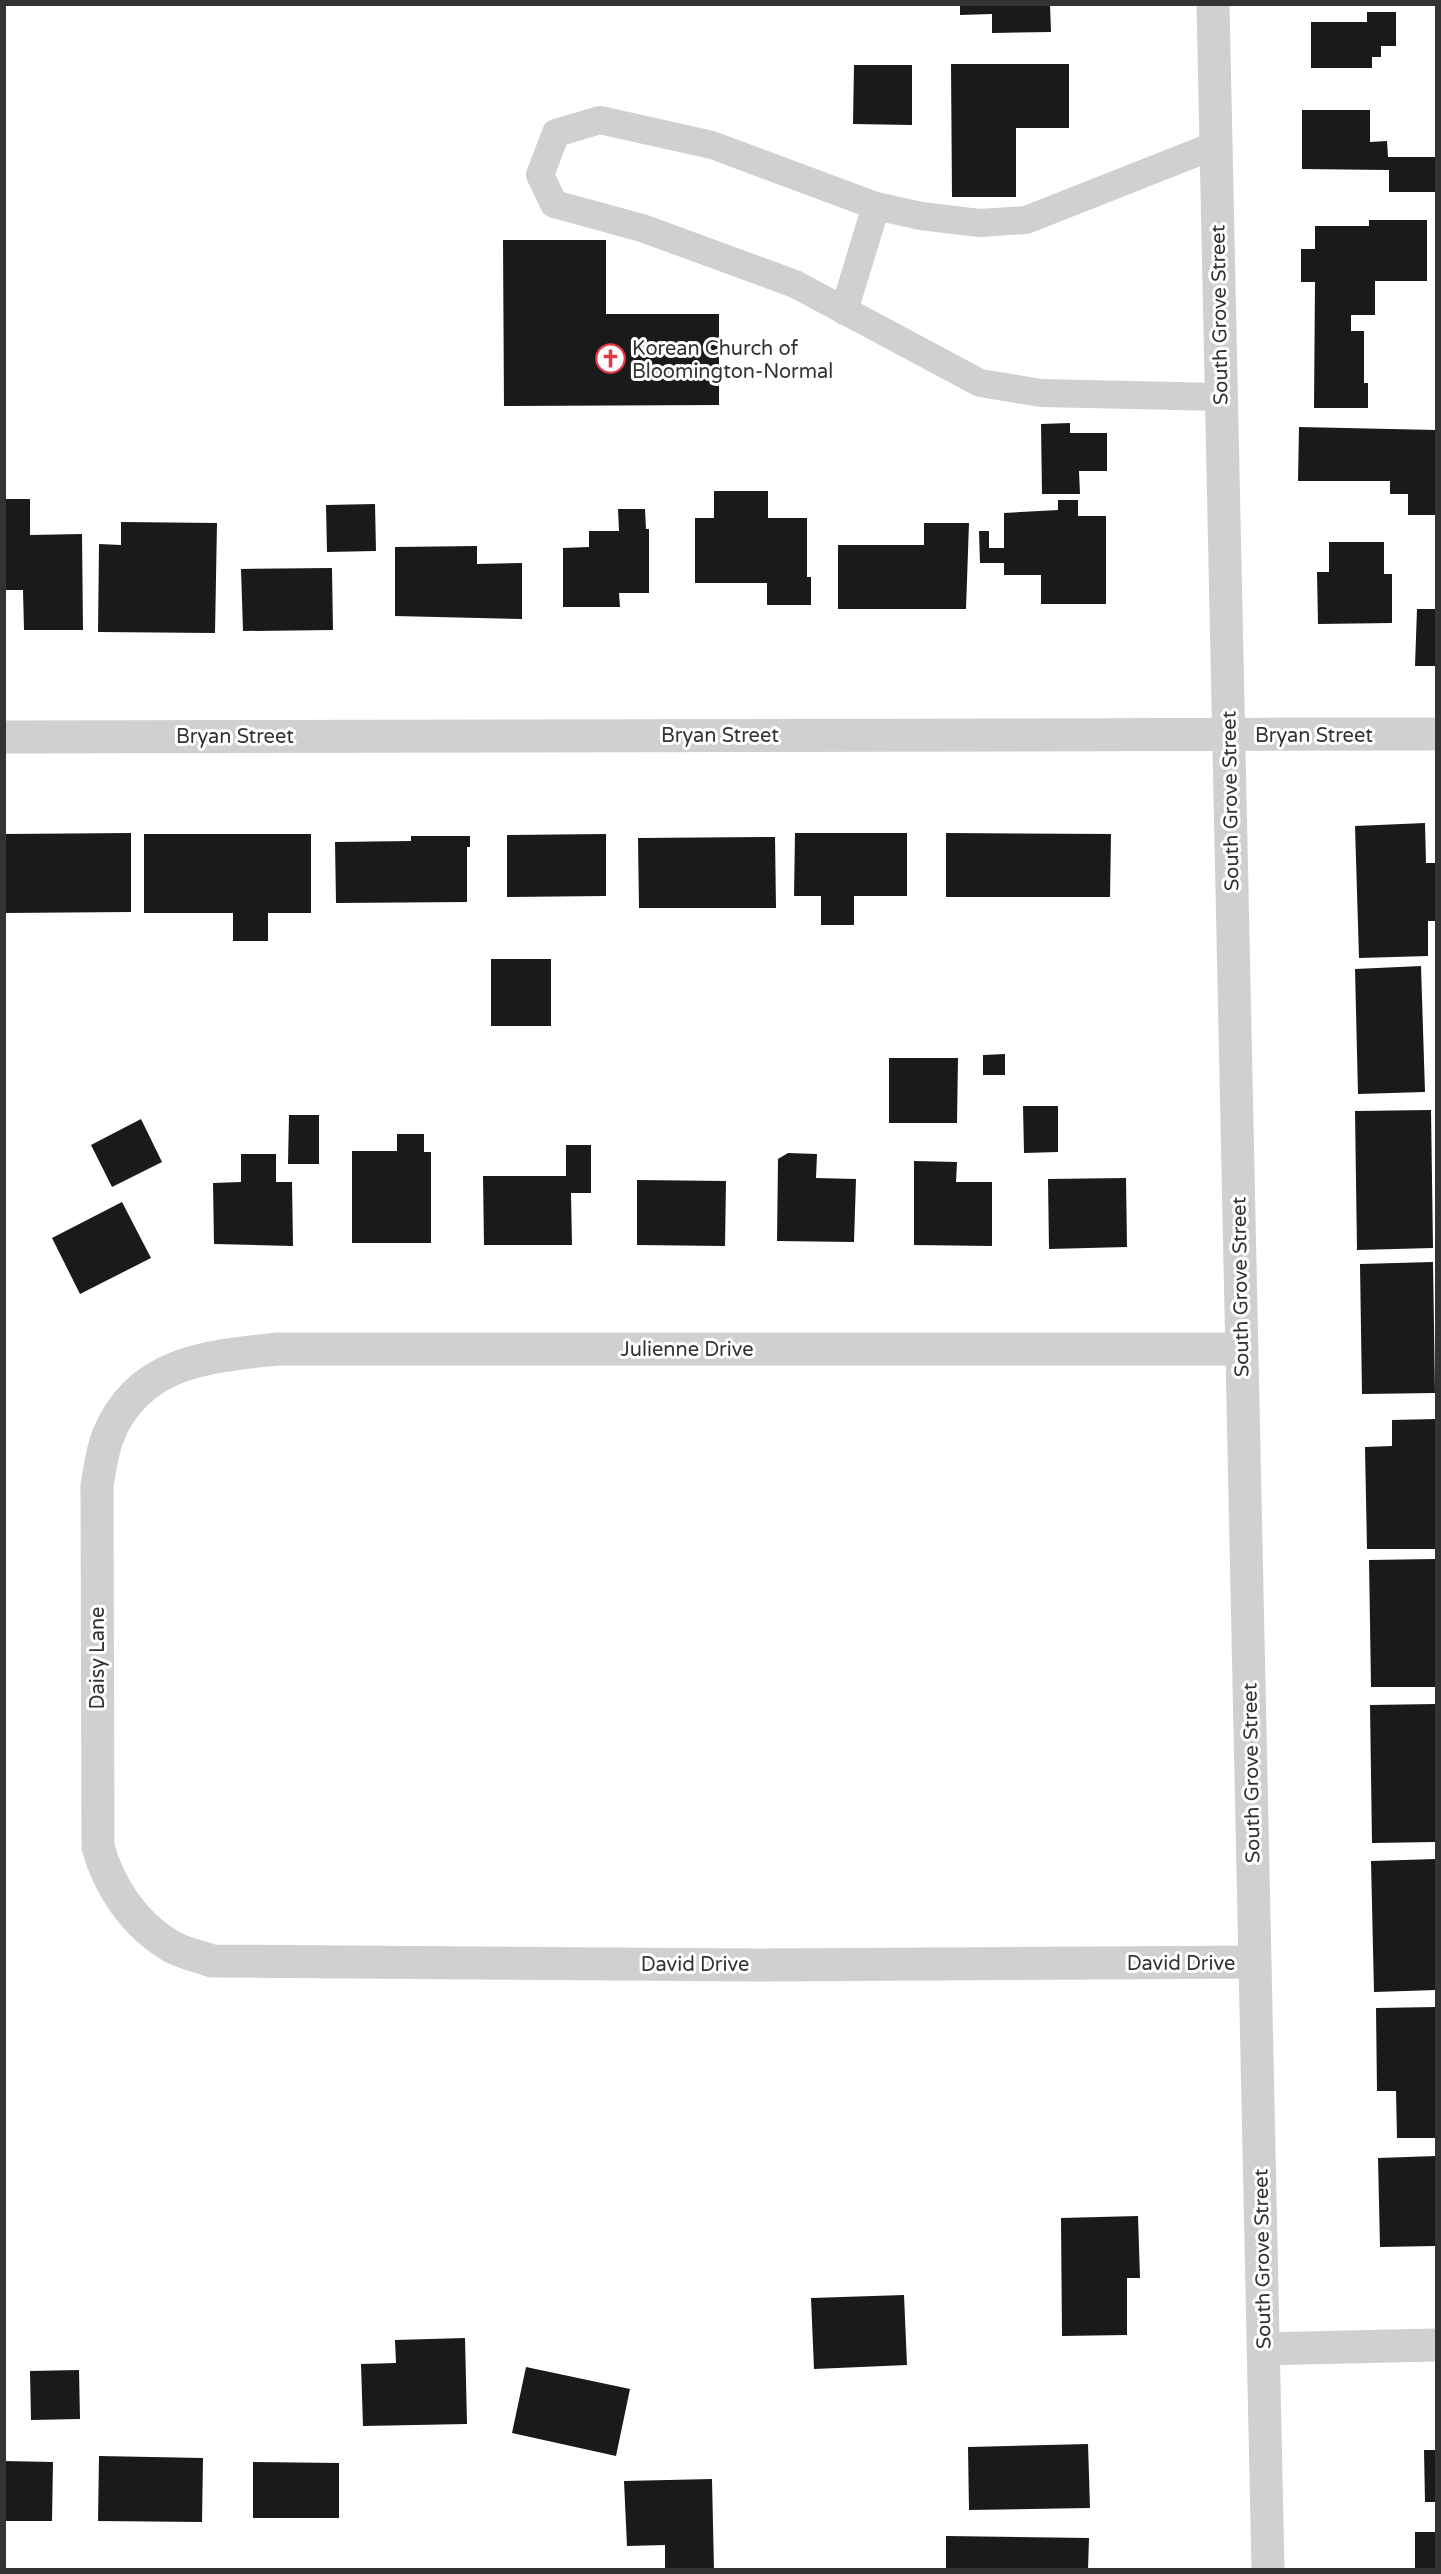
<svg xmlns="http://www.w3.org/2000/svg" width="1441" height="2574" font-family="'Varela Round',sans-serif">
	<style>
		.building { fill: #1a1a1a }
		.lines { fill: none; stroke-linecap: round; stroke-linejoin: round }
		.service { stroke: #d0d0d0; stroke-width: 28 }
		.minor { stroke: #d0d0d0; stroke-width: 33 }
		.labels { text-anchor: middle; stroke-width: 6; stroke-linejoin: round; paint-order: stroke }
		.street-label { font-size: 20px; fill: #333; stroke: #fff }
		.poi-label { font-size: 20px; fill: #333; stroke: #fff; text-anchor: start }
	</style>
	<rect width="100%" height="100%" fill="#fff"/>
	<path class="building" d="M960 4H1050L1051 32 992 33V14L960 15Z
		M1367 12H1396V46H1381V57H1372V68H1311V22H1367Z
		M951 64H1069V128H1016V197H952Z
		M854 65H912V125L853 124Z
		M1302 110H1370V142L1387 141 1388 157H1436V192H1389V170L1302 169Z
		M1369 220H1427V281H1375V315H1351V331H1364V383H1368V408H1314L1315 282H1301V249H1315V226H1369Z
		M503 240H606V314H719V405L504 406Z
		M1070 423V433H1107V471H1079L1080 494H1042L1041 424Z
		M1299 427 1436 430V515H1408V494H1390V481H1298Z
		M714 491H768V518H807V577H811V605H767V583H695V518H714Z
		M4 499H30V535L82 534 83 630H24L23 590H4Z
		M1058 500H1078V516H1106V604H1041V575H1004V563H980L979 531H989V548H1004V513L1058 510Z
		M375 504 376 551 327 552 326 505Z
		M618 509H645L646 529H649V593H619L620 607H563V548L589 547V531H619Z
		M121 522 217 523 215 633 98 632 99 544 121 545Z
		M924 523H969L966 609H838V545H924Z
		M1329 542H1384V574H1392V623L1318 624 1317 572H1329Z
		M477 546V564L522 563V619L395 616V547Z
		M332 568 333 630 243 631 241 569Z
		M1417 609H1436V666H1415Z
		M1425 823 1426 863H1436V921H1428V956L1359 958 1355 826Z
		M131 833V912L4 913V834Z
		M795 833H907V896H854V925H821V896H794Z
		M946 833 1111 834 1110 897H946Z
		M144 834H311V913H268V941H233V913H144Z
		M606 834V896L507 897V835Z
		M411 836H470V847H467V902L336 903 335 842 411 841Z
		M775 837 776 908H639L638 838Z
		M491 959H551V1026H491Z
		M1421 966 1425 1092 1358 1094 1355 969Z
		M1005 1054V1075H983V1055Z
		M889 1058H958L957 1123H889Z
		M1023 1106H1058V1152L1024 1153Z
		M1431 1110 1433 1248 1357 1250 1355 1111Z
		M289 1115H319V1164H288Z
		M141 1119 162 1162 112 1187 91 1145Z
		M397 1134H424V1152H431V1243H352V1151H397Z
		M566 1145H591V1193H571L572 1245H484L483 1176H566Z
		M788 1153 817 1154 816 1178 856 1179 854 1242 777 1241 778 1159Z
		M241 1154H276V1182H292L293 1246 214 1244 213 1183 241 1182Z
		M914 1161 957 1162 956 1182H992V1246L914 1245Z
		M1126 1178 1127 1247 1049 1249 1048 1179Z
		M637 1180 726 1181 725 1246 637 1245Z
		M122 1202 151 1258 80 1294 52 1238Z
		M1433 1262 1435 1393 1362 1394 1360 1264Z
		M1436 1419V1549H1367L1365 1447 1392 1446V1420Z
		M1436 1559V1687H1371L1369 1560Z
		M1436 1704V1842L1372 1843 1370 1705Z
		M1436 1859V1990L1374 1992 1371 1861Z
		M1436 2007V2138H1397L1396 2091H1377L1376 2008Z
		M1436 2156V2246L1380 2247 1378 2158Z
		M1138 2216 1140 2278H1127V2335L1062 2336 1061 2218Z
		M904 2295 907 2365 814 2369 811 2298Z
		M465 2338 467 2424 363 2426 361 2364 396 2363 395 2340Z
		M526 2367 630 2389 616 2456 512 2433Z
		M79 2370 80 2419 31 2420 30 2371Z
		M1088 2444 1090 2508 969 2510 968 2447Z
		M1424 2450H1436V2502H1425Z
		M99 2456 203 2458 202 2522 98 2521Z
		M4 2461 53 2462 52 2521H4Z
		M253 2462 339 2463V2518H253Z
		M712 2479 714 2570H665V2545L627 2546 624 2481Z
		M1415 2532H1436V2570H1415Z
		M946 2536 1089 2538 1088 2570H946Z"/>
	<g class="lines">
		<path class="service" d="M1216 145 1026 220 979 223 921 216 876 206 712 145 600 120 556 133 540 175 554 204 642 228 795 284 980 383 1041 393 1221 397
			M844 311 876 206"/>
		<path class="minor" d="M1213 4 1268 2570
			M4 737 1436 734
			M1242 1349H278C209 1356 138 1361 108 1436 102 1451 100 1469 97 1485L98 1847C109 1886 133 1923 169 1945 181 1953 199 1956 212 1961L757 1965 1255 1962
			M1263 2349 1436 2345"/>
	</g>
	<defs>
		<symbol id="church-ring" viewBox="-11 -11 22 22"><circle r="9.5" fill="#fff" stroke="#e63946" stroke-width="1.5"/><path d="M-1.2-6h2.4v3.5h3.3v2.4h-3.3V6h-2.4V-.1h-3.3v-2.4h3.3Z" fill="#e63946"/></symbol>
	</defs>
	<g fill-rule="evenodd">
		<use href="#church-ring" x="594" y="342" width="33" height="33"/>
	</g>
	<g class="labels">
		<g class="street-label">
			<text transform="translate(1219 315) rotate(-91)" y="7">South Grove Street</text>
			<text x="720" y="742">Bryan Street</text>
			<text x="1314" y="742">Bryan Street</text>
			<text x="235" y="743">Bryan Street</text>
			<text transform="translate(1230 801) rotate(-91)" y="7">South Grove Street</text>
			<text transform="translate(1240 1287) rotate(-91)" y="7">South Grove Street</text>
			<text x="687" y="1356">Julienne Drive</text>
			<text transform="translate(97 1658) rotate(-90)" y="7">Daisy Lane</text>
			<text transform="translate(1251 1773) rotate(-91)" y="7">South Grove Street</text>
			<text x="1181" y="1970">David Drive</text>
			<text x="695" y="1971">David Drive</text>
			<text transform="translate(1262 2259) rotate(-91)" y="7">South Grove Street</text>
		</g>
		<g class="poi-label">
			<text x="632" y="355">Korean Church of<tspan x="632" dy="23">Bloomington-Normal</tspan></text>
		</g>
	</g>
	<rect width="1441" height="2574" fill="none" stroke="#333333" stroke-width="12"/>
</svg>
